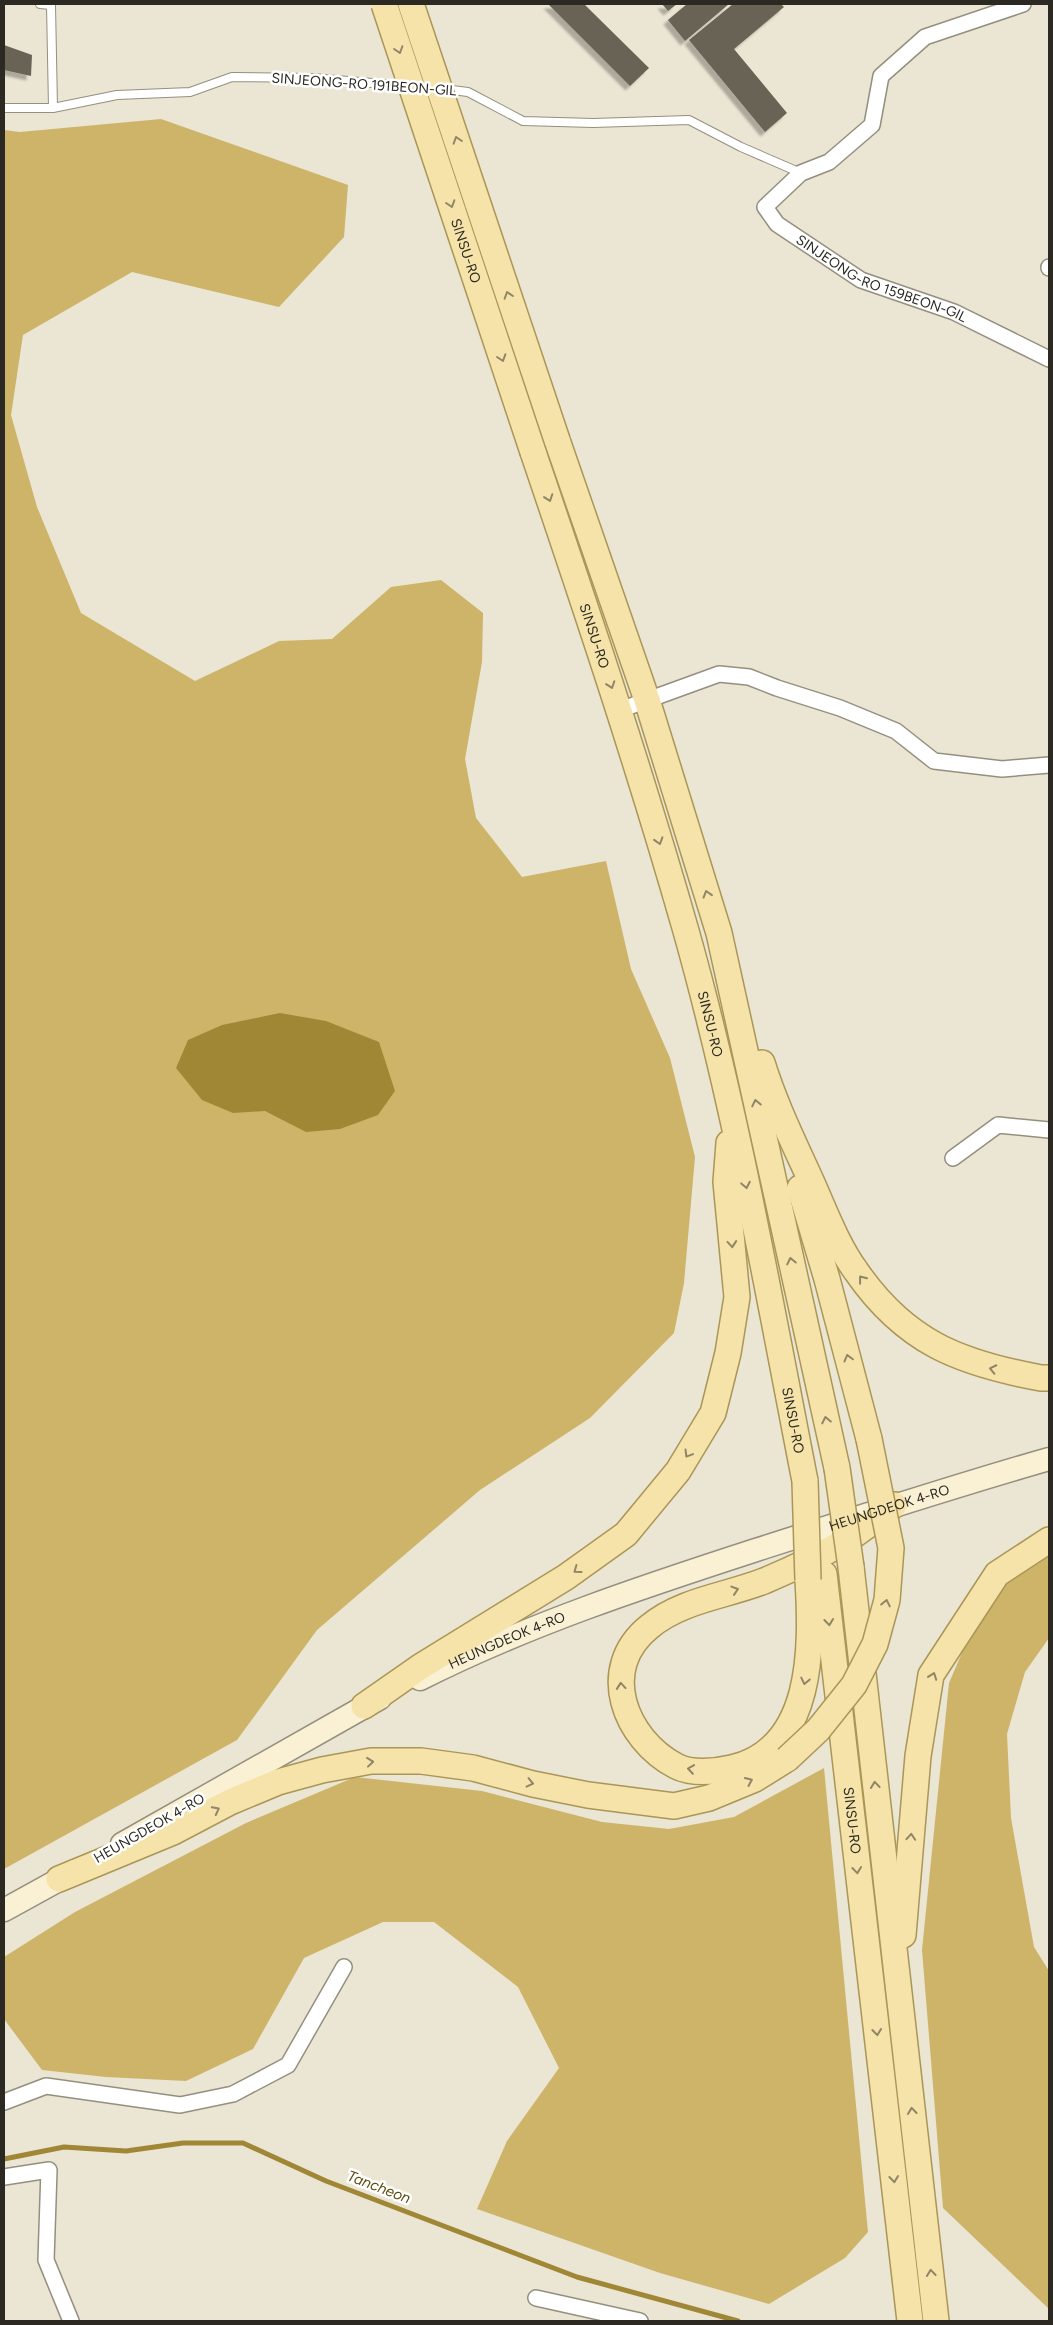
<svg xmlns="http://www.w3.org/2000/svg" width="1053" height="2325" font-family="Figtree,sans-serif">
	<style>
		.green { fill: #cdb469 }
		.water { fill: #a08736 }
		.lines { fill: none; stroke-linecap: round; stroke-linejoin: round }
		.stream { stroke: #a08736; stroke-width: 5 }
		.building { fill: #696455; filter: url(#shadow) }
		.lane-casing { stroke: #948f7f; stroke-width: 10 }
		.street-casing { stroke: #948f7f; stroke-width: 18 }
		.secondary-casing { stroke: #948f7f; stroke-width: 25 }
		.primary-casing { stroke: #aa9656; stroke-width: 28 }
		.lane { stroke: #fff; stroke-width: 8 }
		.street { stroke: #fff; stroke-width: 15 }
		.secondary { stroke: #faf1d5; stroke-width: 22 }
		.primary { stroke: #f5e3aa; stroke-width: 25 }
		.primary-bridge-casing { stroke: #aa9656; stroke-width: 28; stroke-linecap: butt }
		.primary-bridge { stroke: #f5e3aa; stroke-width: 25 }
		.oneway { stroke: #908666 }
		.labels { text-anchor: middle; stroke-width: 5; stroke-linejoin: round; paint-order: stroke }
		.street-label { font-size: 14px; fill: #2b2922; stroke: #fff }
		.water-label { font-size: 15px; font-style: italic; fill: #5e4d0e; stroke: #fff }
	</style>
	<defs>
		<filter id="shadow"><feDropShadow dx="-4.5" dy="4.5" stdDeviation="1" flood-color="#0004"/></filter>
	</defs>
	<rect width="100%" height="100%" fill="#ebe5d3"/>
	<path class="green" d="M161 119 348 185 344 237 279 307 132 272 23 335 11 415 37 507 81 613 195 681 279 641 332 639 391 587 441 580 483 613 482 662 465 759 476 818 522 877 606 861 631 969 670 1058 695 1157 684 1283 674 1333 590 1418 480 1490 317 1630 237 1740 4 1869V130L20 132Z
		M1049 1552V1638L1025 1672 1007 1734 1011 1818 1034 1947 1049 1971V2309L943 2208 922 1950 949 1683 979 1613 1019 1570Z
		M824 1768 868 2232 845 2258 769 2304 660 2273 477 2209 507 2141 559 2068 518 1987 434 1922H383L304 1958 253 2049 186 2081 106 2077 42 2070 4 2019V1957L75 1912 246 1823 355 1777 482 1791 602 1822 669 1829 734 1817Z"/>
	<path class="water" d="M280 1013 326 1021 379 1042 395 1091 378 1115 340 1129 306 1132 265 1111 233 1113 202 1100 176 1068 188 1040 222 1025Z"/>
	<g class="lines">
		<path class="stream" d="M4 2159 64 2147 126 2151 183 2143H243L326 2181 577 2277 738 2321"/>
	</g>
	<path class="building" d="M548 4H584L649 68 630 86Z
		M662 4H677L668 11Z
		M687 4H729L685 41 668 20Z
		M733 4H781L784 7 734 49 787 113 765 132 689 40Z
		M4 45 32 55 31 76 4 70Z"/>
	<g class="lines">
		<defs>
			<path id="lane" d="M40 4 51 5 53 108
				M444 89 468 92 523 121 593 123 689 120 741 147 801 173
				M4 108H53L117 95 190 92 232 77 312 78 408 86"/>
			<g id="street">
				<path id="s1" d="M1023 4 925 37 881 76 872 125 829 162 801 173 765 207 777 224 861 280 954 312 1049 359"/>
				<path d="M1049 267V268"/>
				<path d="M620 710 719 674 749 677 777 688 840 708 896 731 934 761 1002 769 1049 765"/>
				<path d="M953 1158 998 1125 1049 1130"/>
				<path d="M4 2102 46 2086 180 2105 233 2094 288 2065 344 1967"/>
				<path d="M4 2177 49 2170 46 2260 71 2321"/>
				<path d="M536 2298 640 2321"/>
			</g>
			<g id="secondary">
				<path id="s2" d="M420 1679C527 1625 642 1587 756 1550 853 1519 951 1487 1049 1459"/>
				<path d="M122 1844 380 1698"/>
				<path d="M4 1910 75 1871"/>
			</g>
			<g id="primary">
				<path d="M557 440 647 700 719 933 837 1468"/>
				<path id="s3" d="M533 452C587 611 640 770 686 931 737 1112 769 1297 805 1481"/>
				<path d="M762 1063C775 1105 794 1143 812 1183 825 1212 837 1245 856 1271 905 1342 959 1363 1041 1378H1049"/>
				<path d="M800 1188 827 1279 869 1439"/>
				<path d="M851 1567 936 2321"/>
				<path id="s4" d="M824 1574 910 2321"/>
				<path d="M808 1580C812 1647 814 1749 732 1768 715 1772 691 1774 676 1766 625 1739 597 1669 649 1627 681 1600 726 1596 764 1581 790 1570 818 1557 842 1543 860 1532 877 1518 894 1505"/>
				<path d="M364 1706 420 1667 566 1577 626 1534 678 1471 713 1413 728 1353 737 1297 726 1182 729 1143"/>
				<path d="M59 1879 173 1832 230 1802 278 1782 322 1770 371 1761H421L473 1768 533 1784 588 1795 674 1806 709 1798 755 1779 787 1759"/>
				<path d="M903 1935 918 1756 931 1675 997 1574 1049 1540"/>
			</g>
		</defs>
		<use href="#lane" class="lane-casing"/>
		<use href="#street" class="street-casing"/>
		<use href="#secondary" class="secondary-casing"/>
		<use href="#primary" class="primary-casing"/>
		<use href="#lane" class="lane"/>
		<use href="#street" class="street"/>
		<use href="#secondary" class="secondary"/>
		<use href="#primary" class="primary"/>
		<defs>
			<g id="primary-bridge">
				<path id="s5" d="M384 4 533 452"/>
				<path d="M411 4 557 440"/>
				<path d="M837 1468 851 1567"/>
				<path d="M805 1481 808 1580"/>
				<path d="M787 1759 818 1730 854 1685 875 1644 887 1600 891 1548 869 1439"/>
			</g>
		</defs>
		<use href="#primary-bridge" class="primary-bridge-casing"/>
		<use href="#primary-bridge" class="primary-bridge"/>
	</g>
	<defs><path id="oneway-chevron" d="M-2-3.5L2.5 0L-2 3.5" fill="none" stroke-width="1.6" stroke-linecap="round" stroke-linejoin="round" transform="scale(1.25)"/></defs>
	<g class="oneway">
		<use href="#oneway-chevron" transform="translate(399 50) rotate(72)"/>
		<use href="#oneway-chevron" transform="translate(457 140) rotate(-108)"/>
		<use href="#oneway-chevron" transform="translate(451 204) rotate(72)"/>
		<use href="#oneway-chevron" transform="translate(508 295) rotate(-108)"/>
		<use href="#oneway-chevron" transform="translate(502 358) rotate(72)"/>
		<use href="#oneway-chevron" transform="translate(549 498) rotate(71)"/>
		<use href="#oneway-chevron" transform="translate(611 685) rotate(71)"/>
		<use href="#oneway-chevron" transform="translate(659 841) rotate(73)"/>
		<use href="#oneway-chevron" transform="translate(707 894) rotate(-107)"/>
		<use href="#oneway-chevron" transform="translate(756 1103) rotate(-102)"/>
		<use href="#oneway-chevron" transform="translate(746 1185) rotate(79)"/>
		<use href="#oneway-chevron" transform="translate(732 1244) rotate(85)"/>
		<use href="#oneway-chevron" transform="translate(791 1261) rotate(-102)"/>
		<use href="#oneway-chevron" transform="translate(862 1279) rotate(-128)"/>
		<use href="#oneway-chevron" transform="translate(848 1358) rotate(-105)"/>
		<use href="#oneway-chevron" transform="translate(993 1369) rotate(-168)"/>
		<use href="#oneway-chevron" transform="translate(826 1420) rotate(-102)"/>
		<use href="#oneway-chevron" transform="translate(688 1454) rotate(121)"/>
		<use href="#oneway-chevron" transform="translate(577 1570) rotate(144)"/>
		<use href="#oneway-chevron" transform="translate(735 1590) rotate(-18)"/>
		<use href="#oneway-chevron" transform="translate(886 1603) rotate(-78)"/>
		<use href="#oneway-chevron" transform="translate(829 1622) rotate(84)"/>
		<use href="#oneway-chevron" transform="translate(933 1676) rotate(-70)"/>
		<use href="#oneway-chevron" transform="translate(805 1681) rotate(102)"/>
		<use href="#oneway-chevron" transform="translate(621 1686) rotate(-95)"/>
		<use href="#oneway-chevron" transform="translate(370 1762) rotate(-6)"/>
		<use href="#oneway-chevron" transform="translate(691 1769) rotate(-172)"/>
		<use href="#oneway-chevron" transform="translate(749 1781) rotate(-24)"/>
		<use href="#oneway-chevron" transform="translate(530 1783) rotate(13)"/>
		<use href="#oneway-chevron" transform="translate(875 1785) rotate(-96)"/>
		<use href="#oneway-chevron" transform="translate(216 1810) rotate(-27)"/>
		<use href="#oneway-chevron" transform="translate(911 1837) rotate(-86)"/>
		<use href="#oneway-chevron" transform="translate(857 1870) rotate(84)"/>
		<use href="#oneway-chevron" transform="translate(877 2032) rotate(83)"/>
		<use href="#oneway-chevron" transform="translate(912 2111) rotate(-96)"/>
		<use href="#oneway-chevron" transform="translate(894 2179) rotate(84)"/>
		<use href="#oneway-chevron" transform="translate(931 2273) rotate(-96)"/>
	</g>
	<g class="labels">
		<g class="street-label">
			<text transform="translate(364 84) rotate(4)" y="5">SINJEONG-RO 191BEON-GIL</text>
			<text dy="5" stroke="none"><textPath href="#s5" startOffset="260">SINSU-RO</textPath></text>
			<text dy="5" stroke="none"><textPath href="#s1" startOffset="488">SINJEONG-RO 159BEON-GIL</textPath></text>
			<text dy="5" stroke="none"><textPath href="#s3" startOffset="194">SINSU-RO</textPath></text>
			<text dy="5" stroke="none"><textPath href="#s3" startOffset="599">SINSU-RO</textPath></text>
			<text dy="5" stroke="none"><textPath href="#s3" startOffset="1004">SINSU-RO</textPath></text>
			<text dy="5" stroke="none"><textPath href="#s2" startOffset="500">HEUNGDEOK 4-RO</textPath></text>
			<text dy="5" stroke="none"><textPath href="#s2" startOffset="95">HEUNGDEOK 4-RO</textPath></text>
			<text dy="5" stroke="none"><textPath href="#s4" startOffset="248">SINSU-RO</textPath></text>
			<text transform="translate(149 1828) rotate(-30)" y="5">HEUNGDEOK 4-RO</text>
		</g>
		<g class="water-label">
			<text transform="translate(379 2187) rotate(21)" y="5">Tancheon</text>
		</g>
	</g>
	<rect width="1053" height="2325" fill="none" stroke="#2b2922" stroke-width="10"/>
</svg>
